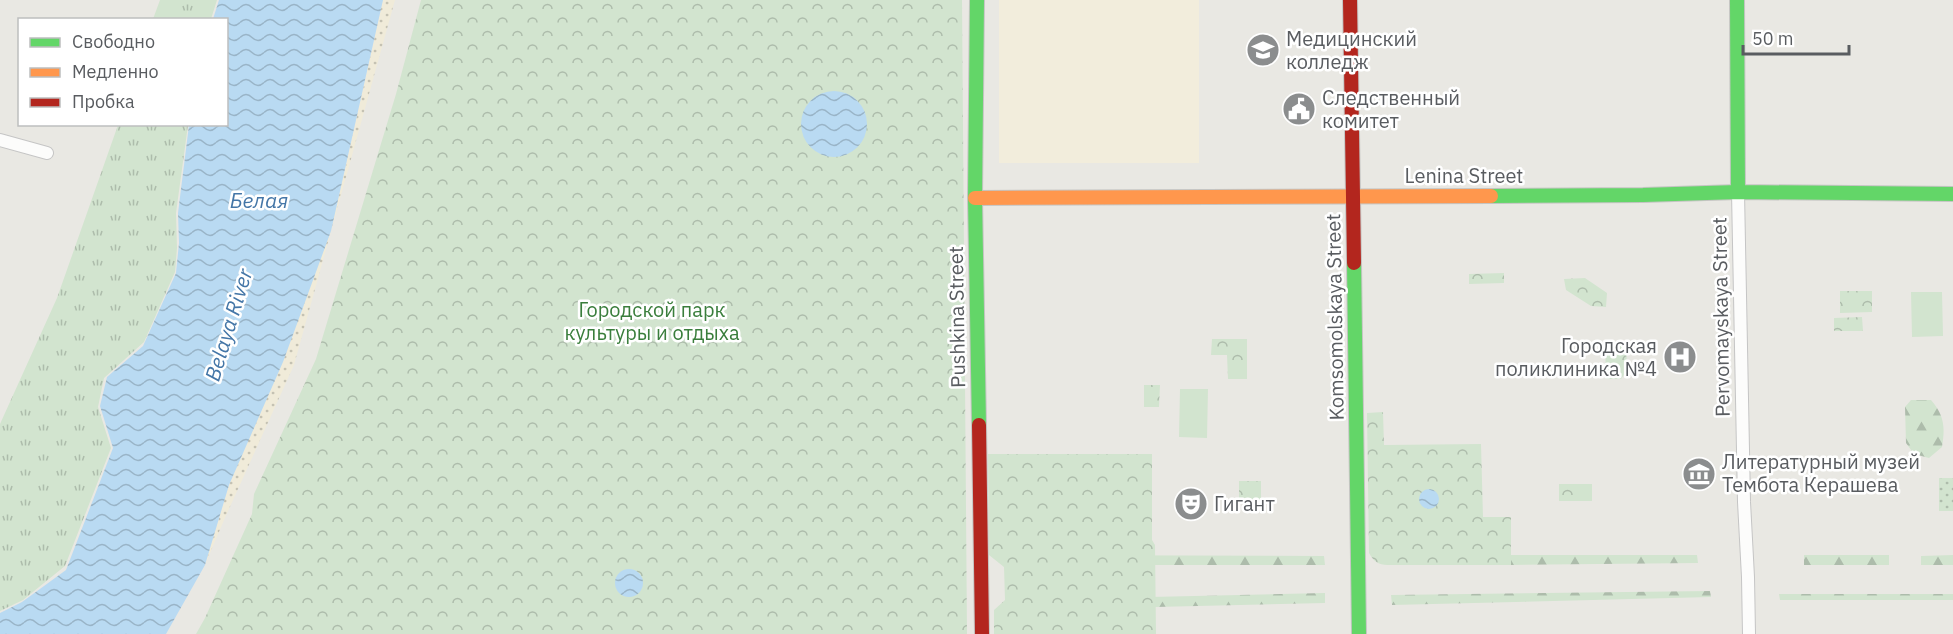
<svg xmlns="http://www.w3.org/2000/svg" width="1953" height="634" font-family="'IBM Plex Sans',sans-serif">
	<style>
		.commercial { fill: #f2eddc }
		.grass { fill: url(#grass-tufts) }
		.forest { fill: url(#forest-firs) }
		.sand { fill: url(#sand-dots) }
		.park { fill: url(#park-crowns) }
		.garden { fill: url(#garden-dots) }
		.pitch { fill: #d2e4cf }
		.water { fill: url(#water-waves) }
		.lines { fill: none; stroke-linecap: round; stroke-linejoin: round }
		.street-casing { stroke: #c5c5c5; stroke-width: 14 }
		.fast-casing { stroke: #c5c5c3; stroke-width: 16 }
		.slow-casing { stroke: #c5c5c3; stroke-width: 16 }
		.jam-casing { stroke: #c5c5c3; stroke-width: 16 }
		.street { stroke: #fcfcfb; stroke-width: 12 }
		.fast { stroke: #63d668; stroke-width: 14 }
		.slow { stroke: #ff974d; stroke-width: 14 }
		.jam { stroke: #b3261e; stroke-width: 14 }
		.labels { text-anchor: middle; stroke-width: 5; stroke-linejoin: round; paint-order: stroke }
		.poi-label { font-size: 20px; fill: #595c60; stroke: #fff; text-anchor: start }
		.street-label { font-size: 20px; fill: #595c60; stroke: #fff }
		.park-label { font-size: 20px; fill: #3a7e3c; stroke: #fff }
		.water-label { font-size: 21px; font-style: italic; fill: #4476a7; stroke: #fff }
	</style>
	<defs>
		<pattern id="grass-tufts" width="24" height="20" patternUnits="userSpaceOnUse" patternTransform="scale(1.5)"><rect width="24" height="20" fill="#d2e4cf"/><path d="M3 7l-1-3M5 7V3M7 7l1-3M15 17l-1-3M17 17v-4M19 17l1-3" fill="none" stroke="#adbcab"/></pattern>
		<pattern id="forest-firs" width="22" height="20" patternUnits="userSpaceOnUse" patternTransform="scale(1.5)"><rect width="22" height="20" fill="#d2e4cf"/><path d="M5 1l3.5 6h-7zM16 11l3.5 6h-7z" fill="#adbcab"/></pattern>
		<pattern id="sand-dots" width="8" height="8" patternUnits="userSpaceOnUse" patternTransform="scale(1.5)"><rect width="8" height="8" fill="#f0ebd9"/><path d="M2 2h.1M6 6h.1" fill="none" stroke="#c5c2b3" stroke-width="1.8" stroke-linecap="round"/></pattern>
		<pattern id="park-crowns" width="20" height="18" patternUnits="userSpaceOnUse" patternTransform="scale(1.5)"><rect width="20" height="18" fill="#d2e4cf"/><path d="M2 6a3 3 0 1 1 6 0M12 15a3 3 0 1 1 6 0" fill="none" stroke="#adbcab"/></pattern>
		<pattern id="garden-dots" width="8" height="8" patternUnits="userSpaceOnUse" patternTransform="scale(1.5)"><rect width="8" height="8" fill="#d2e4cf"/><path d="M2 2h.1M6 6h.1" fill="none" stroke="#adbcab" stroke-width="1.8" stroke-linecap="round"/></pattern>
		<pattern id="water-waves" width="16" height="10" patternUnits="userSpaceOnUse" patternTransform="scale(1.5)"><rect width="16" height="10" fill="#b9daf2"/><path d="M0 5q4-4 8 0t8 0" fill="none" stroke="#99b4c7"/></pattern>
	</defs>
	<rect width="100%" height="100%" fill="#e9e8e3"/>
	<path class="commercial" d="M999 0H1199V163H999Z"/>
	<path class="grass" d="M160 0H217L211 19H153Z
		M118 125H188L176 213 177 248 175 272 144 342 104 378 98 407 111 448 65 566 23 600 0 611V424L57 298Z"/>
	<path class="forest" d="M1911 400H1931C1945 416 1945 428 1942 447L1929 458 1914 454 1906 443 1905 407Z
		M1014 555 1324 556 1325 565H1014Z
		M1511 555H1697L1698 563 1511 565Z
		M1804 555H1889V565H1804Z
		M1953 555V565H1921V556Z
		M1710 591 1711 597 1392 605 1391 595Z
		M1325 593V603L1155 607 1015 600Z
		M1779 594H1953V600H1780Z"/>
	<path class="sand" d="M383 0H395L294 365 224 520 205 565 229 485 331 231Z"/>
	<path class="park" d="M421 0H962L967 634H196L205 618 252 514 254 494 316 359 396 94Z
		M1504 273V283L1469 284V274Z
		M1585 278 1607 293 1606 307 1591 306 1566 290 1564 279Z
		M1840 291H1872V312L1840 313Z
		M1862 317 1863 331H1834V318Z
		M1212 339H1247V379H1228L1227 355H1211Z
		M1605 342H1626L1627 371 1621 379H1606Z
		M1144 385H1160L1159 407H1144Z
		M1383 412 1384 445 1481 444 1483 517H1511V565H1396C1383 565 1376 566 1369 553L1367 413Z
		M988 454H1152V540L1155 545 1156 634H994V610L1005 600 1004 567 989 555Z
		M1239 481H1261V500H1239Z
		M1559 484H1592V501H1559Z"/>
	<path class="garden" d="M1939 478H1953V511H1939Z"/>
	<path class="pitch" d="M1911 292H1942L1943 336 1912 337Z
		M1180 389H1208L1207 438 1179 437Z"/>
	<path class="water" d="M219 0H383L331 231 283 362 229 485 205 565 166 634H0V613L22 602 66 570 113 448 100 406 107 377 143 346 176 273 179 243 178 213 189 125 226 124V20L213 19Z
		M801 124a33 33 0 1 1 66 0a33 33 0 1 1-66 0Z
		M1419 499a10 10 0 1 1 20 0a10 10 0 1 1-20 0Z
		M615 583a14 14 0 1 1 28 0a14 14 0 1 1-28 0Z"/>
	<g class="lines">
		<defs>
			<path id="street" d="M0 140 47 153
				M1738 192 1744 502 1748 577 1749 634"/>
			<path id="fast" d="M977 0 975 198 979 425
				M1737 0 1738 192
				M1491 196 1643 195 1738 192 1953 194
				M1354 263 1359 634"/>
			<path id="slow" d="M975 198 1491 196"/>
			<path id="jam" d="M1350 0 1354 263
				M979 425 982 634"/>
		</defs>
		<use href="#street" class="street-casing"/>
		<use href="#fast" class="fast-casing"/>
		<use href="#slow" class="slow-casing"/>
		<use href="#jam" class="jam-casing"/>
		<use href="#street" class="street"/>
		<use href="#fast" class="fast"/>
		<use href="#slow" class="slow"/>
		<use href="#jam" class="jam"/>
	</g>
	<defs>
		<symbol id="university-disc" viewBox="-11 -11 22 22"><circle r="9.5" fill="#8b8d8e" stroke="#fff"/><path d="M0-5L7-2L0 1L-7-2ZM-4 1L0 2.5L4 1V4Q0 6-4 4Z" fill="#fff"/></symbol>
		<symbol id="civic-disc" viewBox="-11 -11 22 22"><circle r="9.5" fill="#8b8d8e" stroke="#fff"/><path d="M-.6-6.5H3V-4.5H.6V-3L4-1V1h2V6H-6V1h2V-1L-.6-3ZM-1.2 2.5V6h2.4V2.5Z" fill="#fff"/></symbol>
		<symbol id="hospital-disc" viewBox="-11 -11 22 22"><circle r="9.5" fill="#8b8d8e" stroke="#fff"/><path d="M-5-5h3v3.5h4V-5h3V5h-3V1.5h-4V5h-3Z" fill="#fff"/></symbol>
		<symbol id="museum-disc" viewBox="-11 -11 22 22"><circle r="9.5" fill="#8b8d8e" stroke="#fff"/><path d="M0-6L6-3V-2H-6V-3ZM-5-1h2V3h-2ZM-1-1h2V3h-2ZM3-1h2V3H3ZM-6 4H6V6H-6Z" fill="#fff"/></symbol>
		<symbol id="theatre-disc" viewBox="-11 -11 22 22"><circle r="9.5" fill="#8b8d8e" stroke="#fff"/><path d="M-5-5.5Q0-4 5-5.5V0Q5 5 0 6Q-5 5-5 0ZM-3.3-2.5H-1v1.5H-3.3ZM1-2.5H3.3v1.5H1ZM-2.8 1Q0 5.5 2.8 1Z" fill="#fff"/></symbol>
	</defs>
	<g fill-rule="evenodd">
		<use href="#university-disc" x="1244" y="31" width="38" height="38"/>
		<use href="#civic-disc" x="1280" y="90" width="38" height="38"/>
		<use href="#hospital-disc" x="1661" y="338" width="38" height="38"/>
		<use href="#museum-disc" x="1680" y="455" width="38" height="38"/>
		<use href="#theatre-disc" x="1172" y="485" width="38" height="38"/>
	</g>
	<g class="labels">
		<g class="poi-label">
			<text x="1286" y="46">Медицинский<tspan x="1286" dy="23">колледж</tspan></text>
			<text x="1322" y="105">Следственный<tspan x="1322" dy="23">комитет</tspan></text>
			<text x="1657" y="353" text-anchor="end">Городская<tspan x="1657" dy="23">поликлиника №4</tspan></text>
			<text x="1722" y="469">Литературный музей<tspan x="1722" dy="23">Тембота Керашева</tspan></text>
			<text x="1214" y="511">Гигант</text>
		</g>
		<g class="street-label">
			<text x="1464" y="183">Lenina Street</text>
			<text transform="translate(957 317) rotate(-91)" y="7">Pushkina Street</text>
			<text transform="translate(1335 317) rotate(-91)" y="7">Komsomolskaya Street</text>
			<text transform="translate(1721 317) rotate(-91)" y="7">Pervomayskaya Street</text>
		</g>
		<g class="park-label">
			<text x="652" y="317">Городской парк<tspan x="652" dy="23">культуры и отдыха</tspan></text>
		</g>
		<g class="water-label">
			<text x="259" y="208">Белая</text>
			<text transform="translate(229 325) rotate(-73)" y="7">Belaya River</text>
		</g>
	</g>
	<rect x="18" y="18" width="210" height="108" fill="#ffffff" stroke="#bdbebf" stroke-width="1.5"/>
	<rect x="30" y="38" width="30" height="9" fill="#63d668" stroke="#bdbebf" stroke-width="1.5"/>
	<text x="72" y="48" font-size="18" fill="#595c60">Свободно</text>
	<rect x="30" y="68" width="30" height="9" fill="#ff974d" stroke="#bdbebf" stroke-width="1.5"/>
	<text x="72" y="78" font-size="18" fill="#595c60">Медленно</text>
	<rect x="30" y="98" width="30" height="9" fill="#b3261e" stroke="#bdbebf" stroke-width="1.5"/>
	<text x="72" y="108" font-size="18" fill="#595c60">Пробка</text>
	<path d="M1743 45v9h106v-9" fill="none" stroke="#595c60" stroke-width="3"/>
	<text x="1752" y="45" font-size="18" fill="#595c60" stroke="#ffffff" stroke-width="4.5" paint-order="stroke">50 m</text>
</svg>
